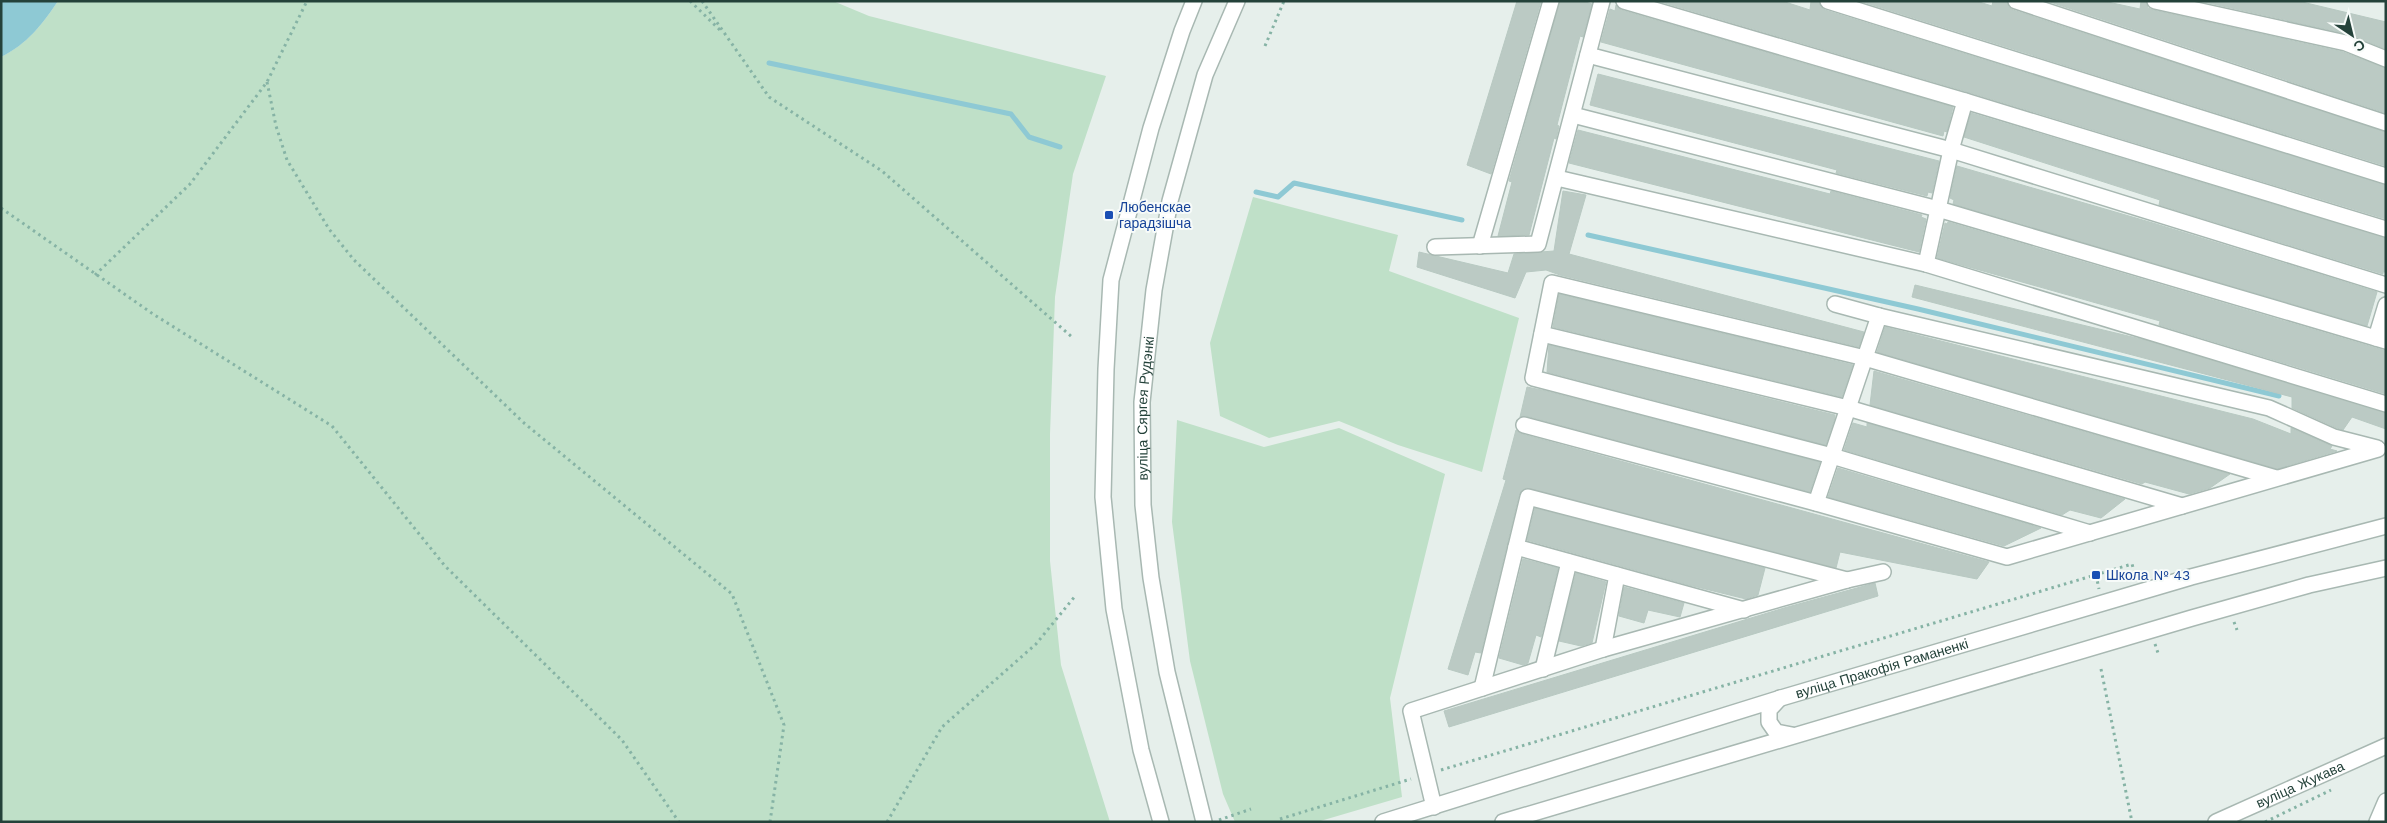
<svg xmlns="http://www.w3.org/2000/svg" width="2387" height="823" font-family="'Work Sans',sans-serif">
	<style>
		.green { fill: #bfe0c8 }
		.water { fill: #8ec9d4 }
		.lines { fill: none; stroke-linecap: round; stroke-linejoin: round }
		.stream { stroke: #8ec9d4; stroke-width: 5 }
		.building { fill: #bbcac4; stroke: #b8c9c2 }
		.minor-casing { stroke: #a8b8b2; stroke-width: 18 }
		.path { stroke: #86b3a5; stroke-width: 3; stroke-dasharray: 2.5 4; stroke-linecap: butt }
		.minor { stroke: #fff; stroke-width: 15 }
		.transit-dot { fill: #1a4fb4; stroke: #f7fbf9; stroke-width: 2 }
		.labels { text-anchor: middle; stroke-width: 4; stroke-linejoin: round; paint-order: stroke }
		.transit-label { font-size: 14px; fill: #164399; stroke: #f7fbf9; text-anchor: start }
		.street-label { font-size: 14px; fill: #24423a; stroke: #f7fbf9 }
	</style>
	<rect width="100%" height="100%" fill="#e6efeb"/>
	<path class="green" d="M58 1H833L869 16 1106 76 1073 174 1055 297 1050 434V561L1061 665 1110 822H1V57C27 44 42 25 58 1Z
		M1253 197 1398 235 1389 271 1519 318 1482 472 1398 445 1339 421 1269 438 1220 416 1210 343Z
		M1177 420 1264 447 1339 428 1445 474 1390 698 1402 797 1317 822H1235L1223 794 1190 661 1172 522Z"/>
	<path class="water" d="M1 1H58C42 25 27 44 1 57Z"/>
	<g class="lines">
		<path class="stream" d="M769 63 1011 114 1029 137 1060 147
			M1256 192 1278 197 1294 183 1462 220
			M1588 235 1918 309 2279 396"/>
	</g>
	<path class="building" d="M1517 1H1541L1491 174 1467 165Z
		M1560 1H1582L1592 4 1583 37 1580 36 1557 125 1559 126 1556 139 1554 138 1529 235 1498 236 1512 182 1509 181Z
		M1658 1H1782L1810 10 1811 1H1819L1821 7 1825 10 2386 185V219L1968 92Z
		M1860 1H1976L1992 6 1993 1H2007L2009 7 2013 10 2386 132V166Z
		M2047 1H2103L2140 9 2141 1H2146L2148 8 2153 10 2343 52 2386 68V113Z
		M2200 1H2298L2386 22V49L2348 34Z
		M1616 5 1621 10 1953 107 1947 132 1944 131 1943 136 1601 42 1610 9 1615 11Z
		M1598 74 1939 161 1932 193 1928 192 1927 196 1836 173 1837 170 1590 105Z
		M1971 113 2386 238V272H2383V274L2159 205 2160 200 1964 137Z
		M1578 130 1830 194 1831 191 1922 215 1921 217 1926 219 1919 252 1569 163Z
		M1957 166 2153 223 2377 292 2367 326 1953 204 1954 200 1950 198Z
		M1563 191 1586 195 1569 254 1864 332 1859 347 1560 275 1546 270 1526 272 1515 298 1417 267 1419 252 1508 273 1514 254 1554 251Z
		M1948 222 2386 351V394L2159 325 2160 321 1937 258 1945 223 1947 224Z
		M1915 285 2145 340 2386 413V429L2352 417 2343 430 2337 428 2292 408V397L1912 297Z
		M1559 294 1853 365 1842 397 1553 327Z
		M1885 327 2253 419 2291 434V428L2332 446 2330 449 2337 451 2277 469 1877 352Z
		M1549 345 1835 415V418L1826 445 1547 372Z
		M1874 371 2230 474 2210 488 2189 494 2145 482 2142 484 1870 405Z
		M1527 387 1546 391 1820 462 1810 492 1526 416 1520 417Z
		M1853 423 1867 427V423L2125 499 2101 518 2070 510 2062 515 1844 450Z
		M1516 430 1522 434 1989 562 1977 579 1840 552 1836 568 1526 488 1519 495 1481 653 1475 652 1468 675 1448 669 1506 480 1503 479Z
		M1838 468 2041 528 2004 546 1828 497Z
		M1535 508 1765 568 1758 595 1746 599 1689 585 1527 540Z
		M1523 559 1558 568 1541 637 1536 635 1528 663 1523 665 1499 658Z
		M1576 573 1606 582 1592 643 1581 646 1559 641Z
		M1875 583 1878 596 1449 727 1444 711 1784 608Z
		M1624 587 1684 603 1680 617 1648 610 1644 623 1619 616Z"/>
	<g class="lines">
		<defs>
			<g id="minor">
				<path d="M1624 1 1965 101 2386 229"/>
				<path d="M1828 1 2386 176"/>
				<path d="M2016 1 2386 123"/>
				<path d="M2155 1 2346 43 2386 59"/>
				<path d="M1588 55 1951 150 2386 285"/>
				<path d="M1573 115 1938 209 2386 341"/>
				<path d="M1557 178 1926 264 2386 404"/>
				<path d="M1480 246 1551 1"/>
				<path d="M1435 247 1538 244 1602 1"/>
				<path d="M1926 264 1951 150 1965 101"/>
				<path d="M1835 304 1879 316"/>
				<path d="M1542 334 1848 408 2182 506"/>
				<path d="M2376 338 2386 305"/>
				<path d="M1524 425 1816 503 2007 557 2378 449"/>
				<path d="M1816 503 1879 316 2269 408 2334 437 2377 448"/>
				<path d="M2090 533 1832 456 1533 378 1552 283 1865 358 2276 478"/>
				<path d="M1516 547 1744 610"/>
				<path d="M1603 649 1617 575"/>
				<path d="M1543 669 1569 562"/>
				<path d="M1482 688 1528 497 1847 580"/>
				<path d="M1780 698 1769 710V722L1776 732 1792 735"/>
				<path d="M1434 807 1411 711 1603 649 1847 580 1883 572"/>
				<path d="M1161 822 1141 750 1114 609 1103 497 1106 369 1111 280 1151 128 1182 31 1194 1"/>
				<path id="s1" d="M1204 822 1167 672 1151 578 1143 505 1142 402 1154 290 1170 201 1205 75 1237 1"/>
				<path id="s2" d="M1383 822 1781 698 2191 577 2386 526"/>
				<path d="M1503 822 2192 618 2309 585 2386 568"/>
				<path id="s3" d="M2216 822 2386 746"/>
				<path d="M2377 822 2386 801"/>
			</g>
		</defs>
		<use href="#minor" class="minor-casing"/>
		<path class="path" d="M690 1 720 30
			M702 1 769 97 882 171 1072 337
			M1265 46 1284 1
			M267 82 276 126 287 160 329 229 354 260 524 423 732 594 784 725 770 822
			M1 208 153 314 332 426 445 566 622 740 679 822
			M95 275 190 184 267 82 307 1
			M2096 575 2099 589
			M2234 622 2237 630
			M2155 644 2158 653
			M2101 669 2132 822
			M1441 770 2132 564 2135 574
			M1280 819 1411 779
			M1219 820 1251 809
			M887 822 942 727 1036 644 1076 595
			M2265 822 2331 790"/>
		<use href="#minor" class="minor"/>
	</g>
	<g class="transit-dot">
		<rect x="1104" y="210" width="10" height="10" rx="2.5"/>
		<rect x="2091" y="570" width="10" height="10" rx="2.5"/>
	</g>
	<g class="labels">
		<g class="transit-label">
			<text x="1119" y="212">Любенскае<tspan x="1119" dy="16">гарадзішча</tspan></text>
			<text x="2106" y="580">Школа № 43</text>
		</g>
		<g class="street-label">
			<text dy="5" stroke="none"><textPath href="#s1" startOffset="420">вуліца Сяргея Рудэнкі</textPath></text>
			<text dy="5" stroke="none"><textPath href="#s2" startOffset="522">вуліца Пракофія Раманенкі</textPath></text>
			<text dy="5" stroke="none"><textPath href="#s3" startOffset="92">вуліца Жукава</textPath></text>
		</g>
	</g>
	<rect width="2387" height="823" fill="none" stroke="#24423a" stroke-width="5"/>
	<g transform="translate(2352 35) rotate(145)" stroke="#f7fbf9" stroke-width="4" paint-order="stroke">
	<path d="M0-4L9 19L0 12L-9 19Z" fill="#24423a"/>
	<text y="-8" font-size="14" font-weight="bold" text-anchor="middle" fill="#24423a">С</text>
	</g>
</svg>
